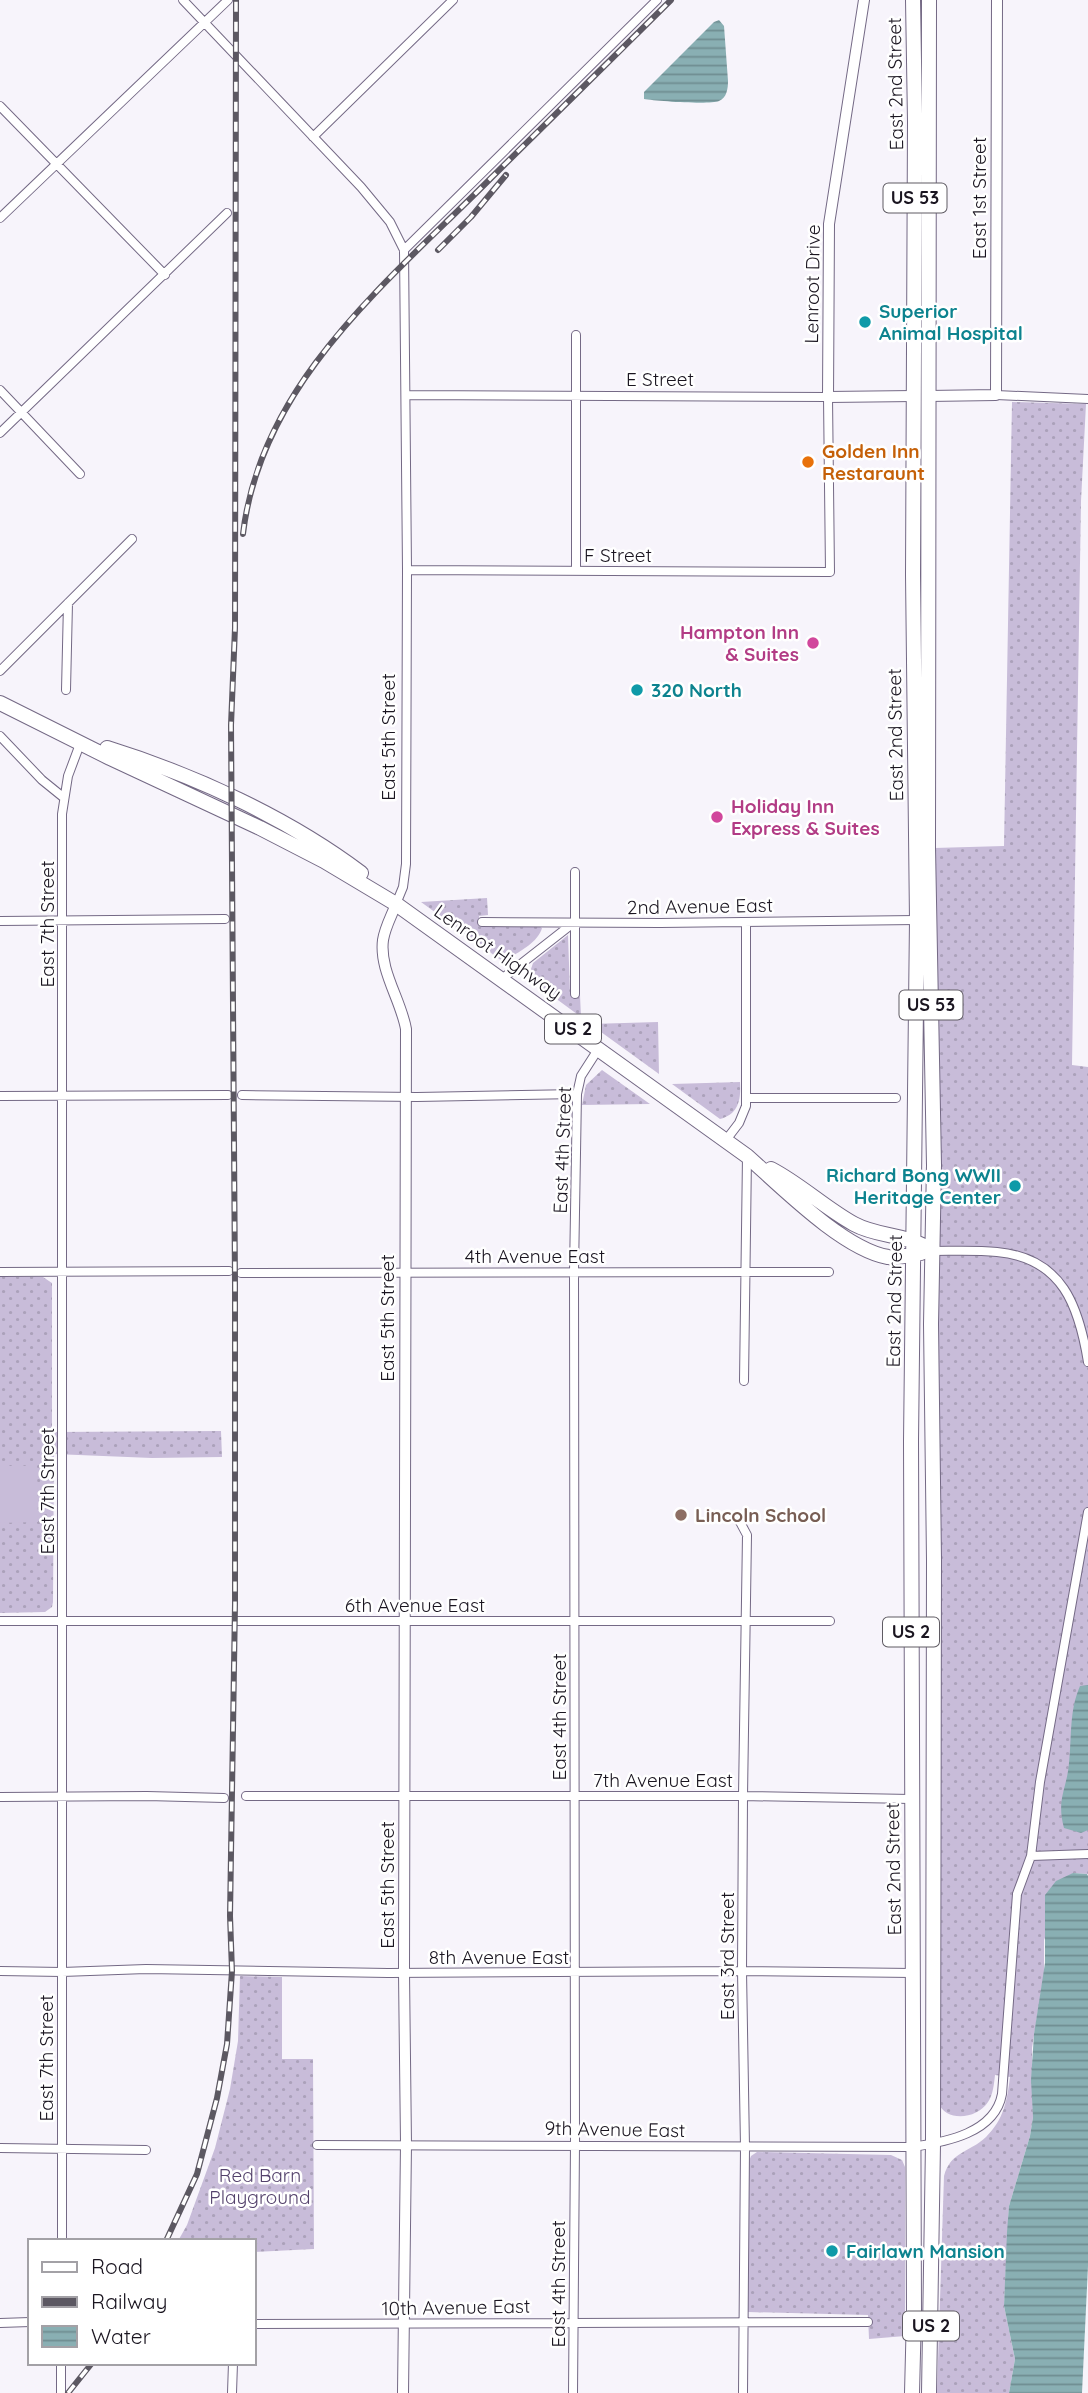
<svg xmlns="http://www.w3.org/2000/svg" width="1088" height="2393" font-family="Quicksand,sans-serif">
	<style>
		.grass { fill: url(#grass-dots) }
		.pitch { fill: #c8bcd9 }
		.water { fill: url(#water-rules) }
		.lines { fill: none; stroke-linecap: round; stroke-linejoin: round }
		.minor-casing { stroke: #746985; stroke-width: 10 }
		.tertiary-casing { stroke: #746985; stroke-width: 12 }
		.trunk-casing { stroke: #746985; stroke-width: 16 }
		.minor { stroke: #fff; stroke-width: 8 }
		.tertiary { stroke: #fff; stroke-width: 10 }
		.trunk { stroke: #fff; stroke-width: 14 }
		.rail-casing { stroke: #5c5862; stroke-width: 6 }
		.rail { stroke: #fff; stroke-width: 3.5; stroke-dasharray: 10; stroke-linecap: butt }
		.culture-dot { fill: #0f9aa8; stroke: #fff; stroke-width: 2.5 }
		.food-dot { fill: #e8710a; stroke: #fff; stroke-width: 2.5 }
		.hotel-dot { fill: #d1479c; stroke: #fff; stroke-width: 2.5 }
		.education-dot { fill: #8d6e63; stroke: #fff; stroke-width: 2.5 }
		.labels { text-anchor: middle; stroke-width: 5; stroke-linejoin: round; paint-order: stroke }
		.shield { fill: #fff; stroke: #5f5b63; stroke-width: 2 }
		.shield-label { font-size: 18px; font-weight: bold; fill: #1a1520 }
		.street-label { font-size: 19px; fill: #1a1520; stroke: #fff }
		.culture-label { font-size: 19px; font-weight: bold; fill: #0d838f; stroke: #fff; text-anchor: start }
		.food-label { font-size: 19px; font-weight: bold; fill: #c56008; stroke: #fff; text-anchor: start }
		.hotel-label { font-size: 19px; font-weight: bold; fill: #b23c85; stroke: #fff; text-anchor: end }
		.education-label { font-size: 19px; font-weight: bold; fill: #785e54; stroke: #fff; text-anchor: start }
		.park-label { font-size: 19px; fill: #54426c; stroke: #fff }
	</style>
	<defs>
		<pattern id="grass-dots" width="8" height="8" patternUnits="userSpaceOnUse" patternTransform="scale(1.75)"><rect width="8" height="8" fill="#c8bcd9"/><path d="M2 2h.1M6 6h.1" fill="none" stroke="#aba1ba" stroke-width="1.8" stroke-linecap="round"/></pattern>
		<pattern id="water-rules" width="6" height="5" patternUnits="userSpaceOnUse" patternTransform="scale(1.75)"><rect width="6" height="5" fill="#89afb3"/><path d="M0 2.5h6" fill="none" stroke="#6f8d91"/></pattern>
	</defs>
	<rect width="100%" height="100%" fill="#f7f4fb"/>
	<path class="grass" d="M1012 402 1086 404 1081 501 1072 1065 1088 1067V1874L1073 1873 1044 1940V1973L1032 2048 1033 2117 1030 2136 1009 2206 1004 2306 1015 2359 1009 2393H937L944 2176C951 2151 969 2153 986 2137 1004 2119 1007 2101 1010 2077L995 2075C994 2084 993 2095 988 2102 977 2119 946 2123 938 2102V1343L934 848 1004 846Z
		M487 898 488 915 479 916 480 925H537L542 928C538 943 515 955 502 961L421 902Z
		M568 935 570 993 580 995 581 1017 528 978 533 963Z
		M658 1022 659 1074 590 1024Z
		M602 1070 650 1104 582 1105 586 1085Z
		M740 1082C741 1099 739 1114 720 1119L672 1084Z
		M0 1277H43L52 1283V1432L221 1431 222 1457 152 1458 54 1454 53 1602 52 1607 45 1612 0 1613Z
		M240 1976 282 1977V2059H313L314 2249 254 2252V2241H178L187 2225 215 2148 230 2089 238 2041Z
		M757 2152 891 2155 902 2160 905 2167V2336L869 2339 868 2315 748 2312 749 2161 751 2156Z"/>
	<path class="pitch" d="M0 1466H37L38 1522 0 1523Z"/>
	<path class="water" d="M719 20 724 26 728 81C728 88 727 98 719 101 710 105 656 101 644 99V92L714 22Z
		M1088 1685V1830L1081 1833 1064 1828C1056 1799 1067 1789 1069 1763 1072 1736 1069 1711 1080 1686Z
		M1073 1873 1087 1874 1088 1876V2266L1082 2393H1009L1015 2359 1004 2306 1007 2232 1009 2206 1030 2136 1033 2117 1031 2080 1034 2034 1045 1963V1895L1056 1881Z"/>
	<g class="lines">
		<defs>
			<path id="minor" d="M183 0 361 187 390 222 404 250 407 570 406 864 403 887 396 904
				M0 106 165 275
				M313 137 453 0
				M0 218 228 0
				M404 250 657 0
				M576 335V570
				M0 390 80 474
				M406 395 828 397 830 572 407 570
				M996 395 1088 399
				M0 433 227 213
				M0 671 132 539
				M66 690 68 603
				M0 736 42 780 63 797
				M0 921 225 919
				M482 922 660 923 917 920
				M503 978 572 924
				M575 994V872
				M242 1095 417 1097 577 1094
				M0 1096 228 1095
				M746 1098H896
				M726 1140 739 1123 746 1106V922
				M932 1251C954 1251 976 1250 997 1252 1063 1258 1079 1307 1088 1362
				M0 1272 229 1271
				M241 1273 829 1272
				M744 1381 747 1156
				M740 1522 747 1535 743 1796 742 1971 745 2147 743 2393
				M0 1621H830
				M246 1796H743L911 1799
				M0 1797 147 1796 224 1798
				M1031 1856 1088 1854
				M0 1971 62 1972 146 1969 388 1973 742 1971 913 1973
				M317 2145 912 2147C946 2142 995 2133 1002 2094L1017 1894 1031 1856 1040 1782 1088 1512
				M0 2148 146 2150
				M62 2241V814L68 776 80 744
				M0 2323 30 2322
				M254 2324 868 2322
				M61 2393V2363
				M232 2393 233 2363
				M573 2393 575 2144 574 1271 577 1094 581 1076 599 1048"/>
			<path id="tertiary" d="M864 0 829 224 828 397 914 396
				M928 396 996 395 997 0
				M396 904C392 915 385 927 383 940 379 970 401 1000 406 1029L404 1973 406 2144 403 2393"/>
			<path id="trunk" d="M929 0 928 848 934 1165 931 1324 934 1560 933 2144 929 2393
				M0 703 110 758 260 828 324 861 396 904 747 1156C782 1187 843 1249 888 1257 899 1258 910 1255 921 1253
				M107 748C194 775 288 818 361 873
				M771 1169C800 1184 825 1208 854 1224 876 1236 900 1234 922 1245
				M912 2393 914 2313 911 1441 917 920 913 575 915 122 913 0"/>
		</defs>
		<use href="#minor" class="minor-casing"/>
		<use href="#tertiary" class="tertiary-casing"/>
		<use href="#trunk" class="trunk-casing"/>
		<use href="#minor" class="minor"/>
		<use href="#tertiary" class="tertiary"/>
		<use href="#trunk" class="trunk"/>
		<defs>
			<path id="rail" d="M438 250 471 217 506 175
				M243 534C260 388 380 288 478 191 542 127 607 64 671 0
				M166 2241 197 2174 217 2098 227 2044 232 1971 230 1916 235 1604V1285L231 725 235 628 236 0
				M68 2393 92 2363"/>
		</defs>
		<use href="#rail" class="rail-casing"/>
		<use href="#rail" class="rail"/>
	</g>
	<g class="culture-dot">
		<circle cx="865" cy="322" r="7"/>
		<circle cx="637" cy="690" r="7"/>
		<circle cx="1015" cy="1186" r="7"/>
		<circle cx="832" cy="2251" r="7"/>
	</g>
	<circle class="food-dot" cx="808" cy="462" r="7"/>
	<g class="hotel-dot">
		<circle cx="813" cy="643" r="7"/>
		<circle cx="717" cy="817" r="7"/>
	</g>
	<circle class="education-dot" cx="681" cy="1515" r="7"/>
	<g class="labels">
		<g class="shield">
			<rect x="883.5" y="183.5" width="63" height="29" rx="5"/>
			<rect x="899.5" y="990.5" width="63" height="29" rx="5"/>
			<rect x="545" y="1014.5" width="56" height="29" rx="5"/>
			<rect x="883" y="1617.5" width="56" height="29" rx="5"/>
			<rect x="903" y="2311.5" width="56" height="29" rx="5"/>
		</g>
		<g class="shield-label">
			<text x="915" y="204">US 53</text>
			<text x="931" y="1011">US 53</text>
			<text x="573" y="1035">US 2</text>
			<text x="911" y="1638">US 2</text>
			<text x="931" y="2332">US 2</text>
		</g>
		<g class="street-label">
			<text transform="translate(895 84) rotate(-91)" y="7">East 2nd Street</text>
			<text transform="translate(979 198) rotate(-90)" y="7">East 1st Street</text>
			<text transform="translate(812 284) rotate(-89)" y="7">Lenroot Drive</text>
			<text x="660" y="386">E Street</text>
			<text x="618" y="562">F Street</text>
			<text transform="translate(895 735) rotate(-91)" y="7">East 2nd Street</text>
			<text transform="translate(388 737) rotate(-90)" y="7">East 5th Street</text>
			<text transform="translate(700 906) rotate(-1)" y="7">2nd Avenue East</text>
			<text transform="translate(47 924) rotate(-90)" y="7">East 7th Street</text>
			<text transform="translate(498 952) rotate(35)" y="7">Lenroot Highway</text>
			<text transform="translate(562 1150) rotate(-88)" y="7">East 4th Street</text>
			<text x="535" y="1263">4th Avenue East</text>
			<text transform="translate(894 1301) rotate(-89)" y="7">East 2nd Street</text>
			<text transform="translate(387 1318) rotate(-90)" y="7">East 5th Street</text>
			<text transform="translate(47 1491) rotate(-90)" y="7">East 7th Street</text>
			<text x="415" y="1612">6th Avenue East</text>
			<text transform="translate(559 1717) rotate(-90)" y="7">East 4th Street</text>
			<text x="663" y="1787">7th Avenue East</text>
			<text transform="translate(893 1869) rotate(-91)" y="7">East 2nd Street</text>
			<text transform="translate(387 1885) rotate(-90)" y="7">East 5th Street</text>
			<text transform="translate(727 1956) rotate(-90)" y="7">East 3rd Street</text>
			<text x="499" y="1964">8th Avenue East</text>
			<text transform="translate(46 2058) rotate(-90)" y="7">East 7th Street</text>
			<text transform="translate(615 2129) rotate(1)" y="7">9th Avenue East</text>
			<text transform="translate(558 2284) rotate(-90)" y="7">East 4th Street</text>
			<text transform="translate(456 2307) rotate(-1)" y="7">10th Avenue East</text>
		</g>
		<g class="culture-label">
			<text x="879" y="318">Superior<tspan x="879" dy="22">Animal Hospital</tspan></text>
			<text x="651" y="697">320 North</text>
			<text x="1001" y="1182" text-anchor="end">Richard Bong WWII<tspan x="1001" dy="22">Heritage Center</tspan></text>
			<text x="846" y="2258">Fairlawn Mansion</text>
		</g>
		<g class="food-label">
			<text x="822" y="458">Golden Inn<tspan x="822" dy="22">Restaraunt</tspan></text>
		</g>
		<g class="hotel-label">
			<text x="799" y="639">Hampton Inn<tspan x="799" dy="22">&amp; Suites</tspan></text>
			<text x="731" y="813" text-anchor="start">Holiday Inn<tspan x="731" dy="22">Express &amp; Suites</tspan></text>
		</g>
		<g class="education-label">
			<text x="695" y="1522">Lincoln School</text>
		</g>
		<g class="park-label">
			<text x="260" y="2182">Red Barn<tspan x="260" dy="22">Playground</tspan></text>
		</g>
	</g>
	<rect x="28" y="2239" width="228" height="126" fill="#ffffff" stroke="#a3a1a6" stroke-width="2"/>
	<rect x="42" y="2262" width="35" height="10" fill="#ffffff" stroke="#a3a1a6" stroke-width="2"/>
	<text x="91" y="2274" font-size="21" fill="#1a1520">Road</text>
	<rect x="42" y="2297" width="35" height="10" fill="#5c5862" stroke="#a3a1a6" stroke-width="2"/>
	<text x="91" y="2309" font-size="21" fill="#1a1520">Railway</text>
	<rect x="42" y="2326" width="35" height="21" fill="url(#water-rules)" stroke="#a3a1a6" stroke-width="2"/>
	<text x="91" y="2344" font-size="21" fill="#1a1520">Water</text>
</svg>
